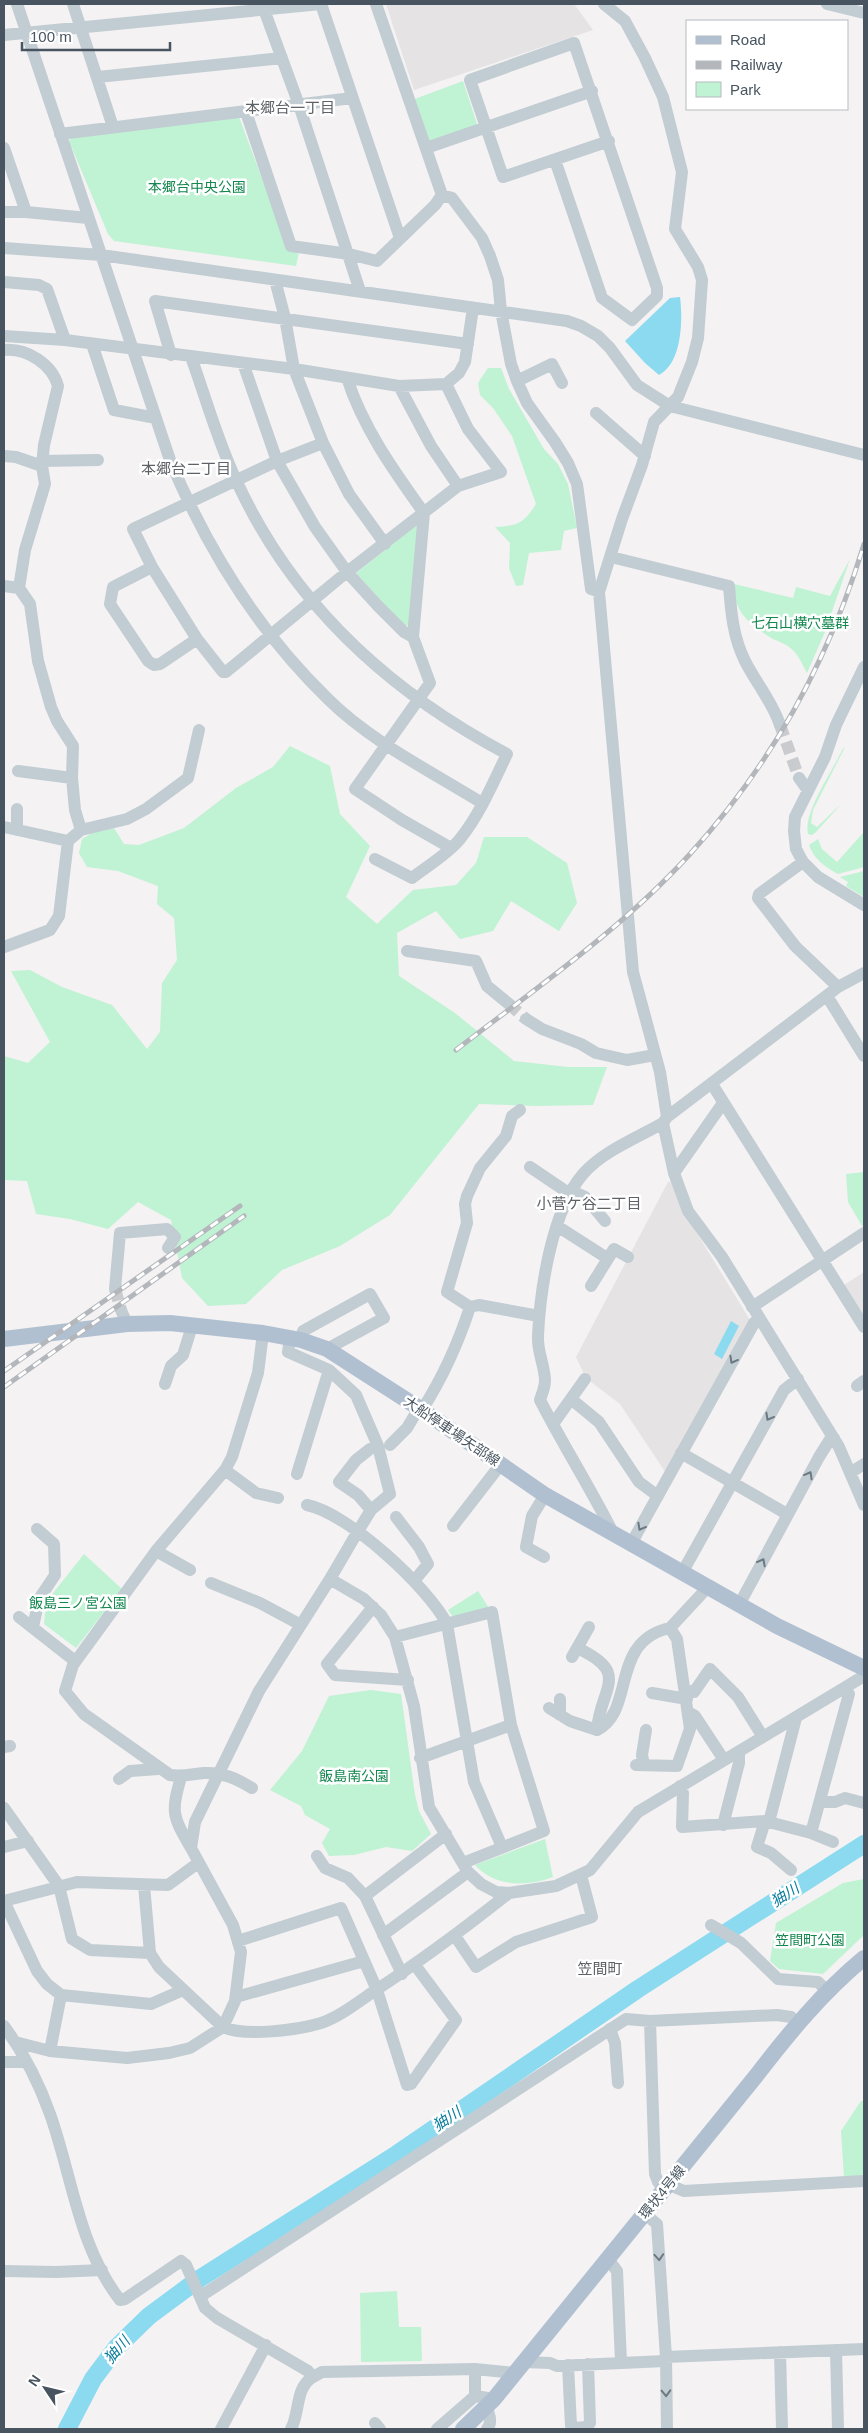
<svg xmlns="http://www.w3.org/2000/svg" width="868" height="2433" font-family="Helvetica,'Noto Sans JP',sans-serif">
	<style>
		.education { fill: #e5e3e4 }
		.green { fill: #c0f2d4 }
		.water { fill: #8bdaf0 }
		.lines { fill: none; stroke-linecap: round; stroke-linejoin: round }
		.river { stroke: #8bdaf0; stroke-width: 18 }
		.minor-tunnel { stroke: #c9cbce; stroke-width: 12; stroke-dasharray: 12 6; stroke-linecap: butt }
		.minor { stroke: #c2ccd3; stroke-width: 12 }
		.major { stroke: #b1c0d1; stroke-width: 16 }
		.rail-casing { stroke: #b3b7bc; stroke-width: 5 }
		.rail { stroke: #fff; stroke-width: 3; stroke-dasharray: 9; stroke-linecap: butt }
		.oneway { stroke: #6d7982 }
		.labels { text-anchor: middle; stroke-width: 5; stroke-linejoin: round; paint-order: stroke }
		.park-label { font-size: 14px; fill: #14874f; stroke: #fff }
		.street-label { font-size: 14px; fill: #485560; stroke: #fff }
		.neighbourhood-label { font-size: 15px; fill: #5e6267; stroke: #fff }
		.water-label { font-size: 15px; font-style: italic; fill: #087b9c; stroke: #fff }
	</style>
	<rect width="100%" height="100%" fill="#f4f2f2"/>
	<path class="education" d="M386 4H574L593 30 414 90Z
		M672 1181 684 1212 750 1320 666 1473 620 1404 587 1379 590 1376 586 1372 584 1374 576 1357 668 1182Z
		M864 1272V1318L844 1285Z"/>
	<path class="green" d="M463 81 478 127 429 142 412 100Z
		M239 117 288 248 299 252 296 266 114 241 108 234 69 141 72 137Z
		M488 368H501L509 389 544 449 558 464 568 484 577 528 564 531 561 550 529 553 523 585 516 586 509 568 510 543 495 527C518 526 524 523 536 504L512 436 493 408 480 395 478 383Z
		M418 524 411 623 407 626 402 624 356 573Z
		M850 559 825 632 807 673C802 664 798 653 789 647 783 642 775 641 768 636 747 622 733 610 734 584L793 598 796 587 830 596Z
		M290 746 330 766 340 814 370 846 346 897 377 924 413 890 456 885 476 863 484 837H527L567 863 577 903 559 931 511 901 493 931 460 939 436 911 397 933 399 976 455 1013 514 1061 568 1067H607L593 1105 536 1106 479 1104 390 1215 340 1246 282 1270 246 1304 208 1306 182 1278 171 1220 138 1202 108 1229 70 1219 36 1214 27 1181 4 1180V1056L28 1063 50 1042 11 971 30 970 62 987 112 1005 147 1049 160 1032 162 983 177 960 174 918 157 904 158 886 118 871 87 867 79 853 82 839 92 833 114 828 124 844 139 845 184 828 236 788 273 767Z
		M845 747 813 810 811 823 817 827 842 803 816 832 812 835 808 834C803 812 833 771 842 750Z
		M864 832V867L838 874C825 867 814 859 809 845L818 839 822 849 837 862Z
		M864 871V897L846 886 848 882 840 877Z
		M864 1172V1225L862 1226 848 1202 846 1174Z
		M84 1554 122 1589 76 1648 44 1624 46 1602Z
		M478 1591 489 1608 453 1617 448 1610Z
		M371 1690 401 1694 415 1795 419 1811 431 1834 412 1851 386 1847 354 1855 329 1856 322 1843 330 1829 305 1815 301 1806 270 1790 302 1751 329 1696Z
		M545 1839 553 1877C527 1887 495 1887 475 1865Z
		M864 1879V1935L823 1974 779 1969 770 1961 776 1923 843 1883Z
		M861 2101H864V2177L844 2178 841 2131Z
		M397 2291 399 2327H421L422 2361 361 2362 360 2293Z"/>
	<path class="water" d="M680 297C683 320 682 363 659 375L645 363 625 341 670 298Z
		M731 1321 739 1326 722 1359 714 1354Z"/>
	<g class="lines">
		<path class="river" d="M67 2429 93 2379 117 2347 149 2316 199 2279 397 2154 638 1989 864 1844"/>
		<path class="minor-tunnel" d="M780 725 799 778
			M509 1004 526 1019
			M115 1289 121 1310"/>
		<path class="minor" d="M17 4 170 460C207 549 258 631 328 699 370 741 432 772 482 803
			M73 4 113 127
			M262 4 299 105 360 291
			M604 4 625 21 645 58 663 97 682 172 675 229 698 267 702 280 698 338 692 362 678 397 654 422 642 465 622 519 599 592 633 972 660 1072 667 1117
			M827 4 864 13
			M4 35 321 4 400 238
			M98 77 282 58
			M246 112 291 246 349 254 377 261 435 205 442 195 376 4
			M60 134 352 98
			M4 148 26 212
			M426 148 592 91
			M555 160 602 298 632 320 657 296V288L574 43 470 80 503 177 609 141
			M442 195 452 198 482 238 490 256 498 280 501 311 511 364 517 381 527 403 555 442 568 463 577 484 591 589 599 592
			M4 212H26L88 218
			M4 248 101 255 567 321 581 326 598 336 610 348 637 385 670 406 864 455
			M275 280 285 318 294 369 323 443 349 494 385 544
			M4 282 39 285 47 289 65 340
			M4 336 65 340 294 369 399 386 446 384 459 373 465 362 473 308
			M92 344 114 410 156 418
			M4 350C27 348 52 364 58 386L44 445 42 466 16 457 4 456
			M171 355 155 301 468 344
			M191 357C206 398 218 443 237 482 293 604 390 692 507 754 493 783 480 814 460 839 447 855 427 866 412 878L375 859
			M243 363 277 461 315 527 347 572 378 606 404 632 413 637
			M347 378C363 428 394 471 424 513L413 637 430 683 355 789 402 820 451 848
			M517 381 552 364 562 383
			M399 386 431 446 458 486
			M596 413 645 456
			M41 461 98 460
			M611 557 729 586C731 612 733 637 745 661 756 683 772 701 780 725
			M152 567 113 587 110 604 148 661 154 665 160 664 197 639 223 672H226L347 572 458 486 501 472 468 429 446 384
			M4 586 19 588
			M197 639 152 567 133 529 277 461 323 443
			M18 771 72 778
			M799 778 807 789
			M17 809V830
			M4 827 68 841
			M81 830 127 819 146 809 188 778 199 730
			M803 862 818 877 864 905
			M4 947 50 930 59 916 68 841 81 830 75 810 72 778 73 746 57 721 51 707 38 661 30 604 19 588 25 550 45 484 42 466
			M407 951 476 961 487 986 509 1004
			M838 987 795 946 758 898 759 894 803 862 796 849 794 831 795 817 825 757 836 725 864 667
			M827 996 864 1056
			M526 1019 542 1029 581 1044 596 1053 627 1060 655 1055
			M712 1084 864 1327
			M663 1123 674 1173 688 1211 722 1257 839 1447 864 1505
			M530 1167 570 1194
			M674 1173 723 1103
			M572 1191 585 1197 605 1221
			M557 1226 607 1258
			M591 1286 614 1249 628 1257
			M115 1289 120 1233 167 1229 175 1237 168 1248
			M470 1307 447 1292 467 1223 465 1204 467 1196 480 1168 506 1136 512 1116 520 1110
			M752 1307 864 1233
			M121 1310 127 1324
			M301 1340 303 1331 370 1294 384 1318 327 1349
			M165 1384 171 1366 183 1355 192 1326
			M857 1386 864 1381
			M571 1399 599 1422 639 1482 658 1496
			M422 1410C443 1377 458 1344 470 1307L479 1305 539 1316
			M553 1424 585 1379
			M390 1445 407 1428 419 1408
			M370 1449 356 1460 339 1482 358 1495 371 1510
			M681 1453 787 1514
			M225 1470 256 1493 278 1498
			M850 1473 864 1464
			M297 1474 329 1370
			M307 1505C348 1513 428 1587 447 1624L474 1782 502 1847
			M396 1517 419 1547 428 1564 414 1581
			M453 1526 501 1464
			M609 1532 610 1527C588 1484 562 1443 540 1400 542 1394 545 1387 545 1381 545 1366 537 1352 538 1336 540 1290 552 1210 583 1174 603 1151 637 1138 663 1123L667 1117 838 987 864 973
			M631 1544 754 1323 759 1319
			M156 1551 190 1570
			M544 1557 526 1547 532 1516 545 1495
			M682 1573 784 1390 798 1379
			M330 1579 364 1599 381 1615 395 1637 414 1706 429 1807 468 1872 481 1884 496 1892 509 1893 556 1886 590 1870 638 1812 864 1676
			M211 1583 260 1603 301 1625
			M739 1605 819 1457 829 1441 834 1438
			M373 1607 327 1664 335 1675 408 1680
			M19 1617 75 1661
			M33 1627 39 1599 55 1575 54 1544 37 1529
			M395 1637 492 1612 511 1725 544 1831 463 1863
			M577 1648C632 1673 600 1688 597 1730
			M572 1657 589 1627
			M685 1690 694 1692 710 1669 738 1697 763 1737
			M652 1693 687 1699
			M549 1708 570 1721 597 1730C636 1711 609 1641 670 1628L708 1587
			M688 1712 695 1716 724 1760
			M560 1715V1699
			M4 1747 10 1746
			M420 1758 511 1725
			M636 1765 677 1766 690 1729 677 1639 670 1628
			M644 1765 642 1755 646 1730
			M181 1777C171 1813 172 1815 191 1848
			M119 1779 130 1771 158 1769
			M680 1786 683 1793 682 1827 765 1821 811 1833 833 1842
			M252 1788C237 1779 223 1772 204 1773 192 1774 182 1777 170 1775L84 1714 65 1691 73 1665 156 1551 225 1470 232 1457 258 1373 263 1333
			M820 1802H835L845 1798 864 1803
			M4 1808 59 1886 72 1939 90 1950 150 1953
			M765 1821 757 1847 771 1853 791 1870
			M769 1822 796 1718
			M723 1825 739 1763V1752
			M811 1833 849 1694 845 1688
			M4 1847 28 1841
			M317 1856 325 1868 348 1878 365 1896 402 1974
			M144 1885 150 1953 159 1967 223 2027C245 2037 298 2030 321 2023 339 2017 357 2003 373 1992 421 1961 465 1928 509 1893
			M365 1896 446 1834
			M4 1901 37 1971 47 1984 61 1995 151 2004 183 1990
			M4 1901 77 1882 168 1885 198 1863
			M711 1925 741 1943 778 1979 818 1982 827 1991
			M383 1935 468 1872
			M455 1936 476 1967 516 1942 592 1917 581 1875
			M238 1941 341 1908 377 1990 407 2085 411 2084 456 2020 415 1965
			M236 1997 364 1961
			M4 2026C23 2052 39 2083 50 2114 72 2175 78 2246 120 2300L125 2299 181 2261 186 2265 205 2308 217 2318 308 2371 313 2377 322 2372 475 2369 514 2373
			M610 2029 615 2043 618 2083
			M15 2042 50 2051 127 2058 169 2053 190 2048 223 2027 235 2001 241 1952 233 1925 191 1848 195 1822 259 1691 330 1579 358 1531 371 1510 390 1494 378 1446 356 1395 329 1370 288 1352 290 1338
			M50 2051 61 1995
			M4 2062H26
			M667 2184 684 2191 864 2181
			M664 2188 658 2182 655 2174 650 2021 777 2015 791 2017 797 2023
			M645 2214 657 2224 666 2357 667 2429
			M607 2258 617 2271 621 2362
			M4 2271 56 2272 102 2270
			M201 2296 626 2019 650 2021
			M836 2350 838 2429
			M780 2352 782 2429
			M666 2357 864 2349
			M523 2362 550 2363 557 2366 665 2361
			M568 2365 571 2426 574 2428 587 2427 590 2423 588 2364
			M475 2396V2369
			M486 2406C489 2414 493 2422 487 2429
			M375 2423 380 2429
			M221 2429 266 2345
			M291 2429C300 2413 295 2387 313 2377
			M437 2429 475 2396 494 2399"/>
		<path class="major" d="M4 1339 127 1324 170 1323 263 1333 301 1340 327 1349 422 1410 545 1495 777 1626 864 1668
			M463 2429 494 2399 756 2076C789 2033 822 1993 864 1958"/>
		<defs>
			<path id="rail" d="M456 1050C536 988 622 929 690 854 772 764 829 660 864 544
				M4 1371 240 1206
				M4 1387 244 1216"/>
		</defs>
		<use href="#rail" class="rail-casing"/>
		<use href="#rail" class="rail"/>
	</g>
	<defs><path id="oneway-chevron" d="M-2-3.5L2.5 0L-2 3.5" fill="none" stroke-width="1.6" stroke-linecap="round" stroke-linejoin="round" transform="scale(1.25)"/></defs>
	<g class="oneway">
		<use href="#oneway-chevron" transform="translate(733 1360) rotate(119)"/>
		<use href="#oneway-chevron" transform="translate(769 1417) rotate(119)"/>
		<use href="#oneway-chevron" transform="translate(809 1475) rotate(-61)"/>
		<use href="#oneway-chevron" transform="translate(641 1527) rotate(119)"/>
		<use href="#oneway-chevron" transform="translate(762 1562) rotate(-62)"/>
		<use href="#oneway-chevron" transform="translate(659 2257) rotate(86)"/>
		<use href="#oneway-chevron" transform="translate(666 2393) rotate(88)"/>
	</g>
	<g class="labels">
		<g class="park-label">
			<text x="197" y="192">本郷台中央公園</text>
			<text x="800" y="628">七石山横穴墓群</text>
			<text x="78" y="1608">飯島三ノ宮公園</text>
			<text x="354" y="1781">飯島南公園</text>
			<text x="810" y="1945">笠間町公園</text>
		</g>
		<g class="street-label">
			<text transform="translate(452 1431) rotate(34)" y="5">大船停車場矢部線</text>
			<text transform="translate(662 2192) rotate(-51)" y="5">環状4号線</text>
		</g>
		<g class="neighbourhood-label">
			<text x="290" y="113">本郷台一丁目</text>
			<text x="186" y="474">本郷台二丁目</text>
			<text x="589" y="1209">小菅ケ谷二丁目</text>
			<text x="600" y="1974">笠間町</text>
		</g>
		<g class="water-label">
			<text transform="translate(785 1895) rotate(-33)" y="5">㹨川</text>
			<text transform="translate(447 2119) rotate(-34)" y="5">㹨川</text>
			<text transform="translate(117 2350) rotate(-49)" y="5">㹨川</text>
		</g>
	</g>
	<rect width="868" height="2433" fill="none" stroke="#485560" stroke-width="10"/>
	<rect x="686" y="20" width="162" height="90" fill="#ffffff" stroke="#b6bbbf"/>
	<rect x="696" y="36" width="25" height="8" fill="#b1c0d1" stroke="#b6bbbf"/>
	<text x="730" y="45" font-size="15" fill="#485560">Road</text>
	<rect x="696" y="61" width="25" height="8" fill="#b3b7bc" stroke="#b6bbbf"/>
	<text x="730" y="70" font-size="15" fill="#485560">Railway</text>
	<rect x="696" y="82" width="25" height="15" fill="#c0f2d4" stroke="#b6bbbf"/>
	<text x="730" y="95" font-size="15" fill="#485560">Park</text>
	<g transform="translate(45 2388) rotate(305)" stroke="#ffffff" stroke-width="4" paint-order="stroke">
	<path d="M0-4L9 19L0 12L-9 19Z" fill="#485560"/>
	<text y="-8" font-size="14" font-weight="bold" text-anchor="middle" fill="#485560">N</text>
	</g>
	<path d="M22 42v8h148v-8" fill="none" stroke="#485560" stroke-width="2.5"/>
	<text x="30" y="42" font-size="15" fill="#485560" stroke="#ffffff" stroke-width="4" paint-order="stroke">100 m</text>
</svg>
